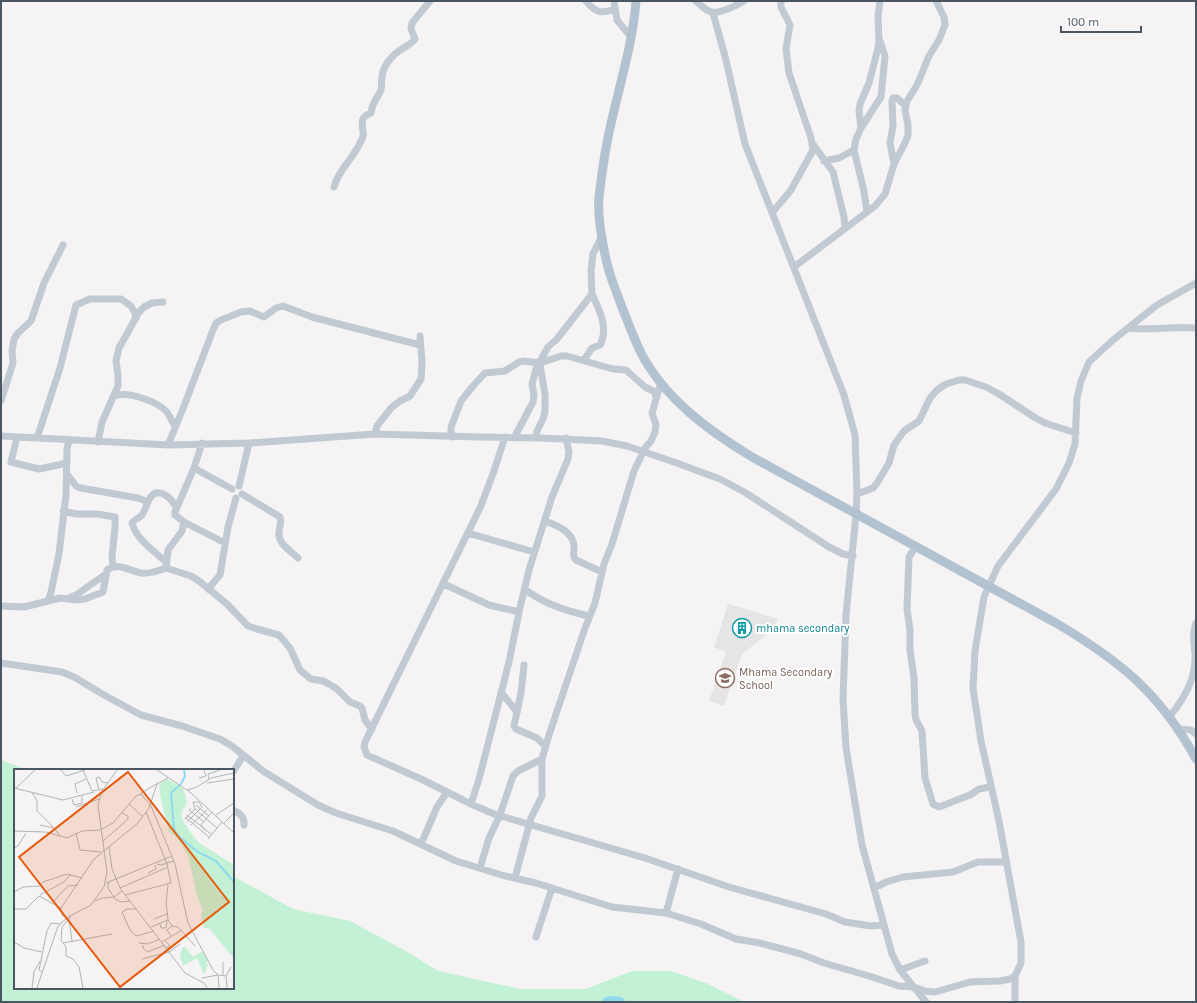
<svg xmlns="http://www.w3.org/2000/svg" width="1197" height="1003" font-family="Karla,sans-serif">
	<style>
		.education { fill: #e6e4e5 }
		.green { fill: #c3f1d5 }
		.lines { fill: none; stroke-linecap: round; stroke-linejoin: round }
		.river { stroke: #90daee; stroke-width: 10 }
		.minor { stroke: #c1cad2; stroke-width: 7 }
		.major { stroke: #b3c2d1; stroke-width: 9 }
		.labels { text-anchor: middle; stroke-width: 4; stroke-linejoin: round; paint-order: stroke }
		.culture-label { font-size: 11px; fill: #0d838f; stroke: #fff; text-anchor: start }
		.education-label { font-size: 11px; fill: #785e54; stroke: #fff; text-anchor: start }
		.inset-river { fill: none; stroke: #90daee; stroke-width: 2 }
		.inset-road { fill: none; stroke: #b1b4b9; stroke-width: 1 }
		.view { fill: #e8590c; fill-opacity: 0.15; stroke: #e8590c; stroke-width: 2 }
		.inset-edge { fill: none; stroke: #4a5661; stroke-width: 2 }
	</style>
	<rect width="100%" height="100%" fill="#f5f3f3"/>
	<path class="education" d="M728 604 778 619 775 628 742 654 724 706 709 701 726 652 714 647Z"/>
	<path class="green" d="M1 760 27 770H15V988H233V876L293 909 350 921 411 954 438 971 520 989H586L632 971H671L708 984 745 1002H1Z"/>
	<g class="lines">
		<path class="river" d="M607 1002 613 1001 620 1002"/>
		<path class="minor" d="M586 1C595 13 602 14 615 9
			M614 1 617 20 631 37
			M696 1C701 5 705 10 711 12 720 14 737 5 744 1
			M713 13 726 60 745 144 844 395 855 435 857 494 856 515 846 615 843 699 846 748 862 845 892 954 900 970 926 1002
			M861 128 881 97 885 56 880 41
			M813 144 833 172 844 217 845 228
			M824 161 839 158 854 150
			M894 164 890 143 893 126 892 101 893 98H897L905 105
			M334 187C338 170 353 159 360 143 362 140 364 135 363 131 362 122 360 117 371 113 373 100 376 101 381 90 382 86 381 82 382 78 382 70 387 62 393 56 399 49 410 46 415 39L411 29 412 23 430 1
			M867 212 864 191 854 150 856 139 861 128 859 111 860 104 869 83 878 48 879 41 878 17 880 1
			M772 213 791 190 813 150 811 138 789 73 786 49 790 25 781 7V1
			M794 267 875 206 885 194 894 164 905 143 908 135V125L905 110 907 101 917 85 929 56 939 40 945 25 944 17 936 1
			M1128 328C1151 331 1173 326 1196 328
			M584 360 592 348 600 345C609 328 599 309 592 294
			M114 396C128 391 157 401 167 412 170 416 172 422 175 426
			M1 401 13 363 12 351 14 339 18 333 31 321 44 283 63 245
			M375 434 377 426 391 408 400 401 410 396 421 379 422 361 420 336
			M1 436 168 445 249 443 375 434 479 437 542 438 602 441 627 446 674 462 720 479 746 493 829 547 843 554 853 556
			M17 437 11 462 39 469 67 463
			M451 437V427L461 401 473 386 485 373 505 371 519 362 524 361 540 363 561 356H567L613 369 626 370 645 387 655 392 656 397
			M505 437 494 471 480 508 365 742 364 747 367 755 421 779 471 804 494 814 645 858 729 887 826 914 845 922 871 926 884 925
			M536 437 537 431 543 419 545 412V394L540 365 541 360 548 347 557 339 592 294 591 270 593 254 602 236
			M37 438 60 368 76 305 90 299H121L131 306 135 313 136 318
			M514 438 533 402 534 395 532 384 538 362
			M98 442 102 422 118 386V375L116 361 119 348 139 312 144 307 152 303 163 302
			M168 445 184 406 213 330 216 323 221 320 241 312 250 311 264 317 276 308 283 306 312 317 420 345
			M194 468 232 489
			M67 474 76 486 81 488 138 498 148 502
			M239 486 249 443
			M242 494 280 517C282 522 279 527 279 533 278 544 291 551 298 558
			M857 494 873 488 877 483 889 463 894 445 904 431 919 421 930 398 937 390 946 384 959 380H965L986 387 999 394 1034 417 1045 423 1076 433
			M63 511 76 514H97L115 517V528L112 556 113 567
			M545 521C556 525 572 531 574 545 575 551 571 555 576 560L602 572
			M184 522 225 543
			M468 533 534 552
			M916 546 909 557 907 609 910 630V650L914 678 915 714 916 720 922 731 925 778 933 804 939 807 970 795 979 789 990 787
			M166 562C154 551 136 539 132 523 135 519 139 518 142 515 146 510 146 503 150 498 158 485 172 499 176 507
			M166 568 191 576 199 581 227 604 248 626 257 629 279 635 290 648 300 670 311 679 323 681 329 684 337 689 350 702 360 706 362 708 365 720 372 729
			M444 584 489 605 519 612
			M208 589 220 575 228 527 236 498
			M525 589C543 604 566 611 589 616
			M67 599 76 595 106 574
			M48 601 51 592 59 554 66 495 67 449 69 440
			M1 606 24 607 60 598 77 600 85 599 103 592 107 570C117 562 130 571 141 573 149 574 158 571 166 568L168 550 182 531 184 522 175 515V512L194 468 202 443
			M1 663 62 672 74 677 104 695 141 715 182 726 220 739 232 746 263 771 318 805 336 813 393 831 456 861 505 876 536 883 612 907 666 913 701 924 736 939 760 943 801 954 824 963 869 976 899 986 914 987 925 991 935 992 970 982 1000 981 1010 979 1015 976 1021 963V942L999 821 981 741 973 688 975 651 984 597 998 566 1056 489 1069 463 1075 444 1077 398 1081 381 1089 362 1113 340 1157 305 1196 283
			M524 665 521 693 514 726 516 729 537 738 545 746
			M501 692 517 712
			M1170 716C1185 697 1196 679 1195 654 1194 643 1192 634 1196 623
			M1179 729 1191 730 1196 734
			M233 772 243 756
			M471 804 479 779 509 662 519 612 529 570 552 497 568 459 569 452 566 438
			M233 810C240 813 245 817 244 825
			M421 844 437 807 447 792
			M480 868 489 838 500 815 513 776 518 771 542 759
			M515 878 531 818 542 796V759L549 735 585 628 595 603 604 564 612 544 634 471 645 448 651 441 655 432 656 425 652 413 661 382
			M874 888 886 882 903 877 953 872 978 862H1006
			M666 913 678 869
			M536 937 552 888
			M900 970 925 961
			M1015 976V1002"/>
		<path class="major" d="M636 1C633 41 621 80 612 119 606 144 602 171 599 197 597 219 605 262 613 283 622 307 630 330 641 353 665 399 709 431 752 457L1056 623C1120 661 1160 693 1196 759"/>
	</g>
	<defs>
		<symbol id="building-ring" viewBox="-11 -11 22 22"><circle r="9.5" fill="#fff" stroke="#0f9aa8" stroke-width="1.5"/><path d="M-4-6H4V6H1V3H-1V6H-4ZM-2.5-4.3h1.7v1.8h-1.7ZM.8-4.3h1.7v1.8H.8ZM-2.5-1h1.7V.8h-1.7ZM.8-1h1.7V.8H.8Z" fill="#0f9aa8"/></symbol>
		<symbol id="school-ring" viewBox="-11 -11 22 22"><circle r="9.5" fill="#fff" stroke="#8d6e63" stroke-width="1.5"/><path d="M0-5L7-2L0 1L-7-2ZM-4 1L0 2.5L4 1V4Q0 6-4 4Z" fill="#8d6e63"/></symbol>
	</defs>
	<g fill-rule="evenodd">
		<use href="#building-ring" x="731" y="617" width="22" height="22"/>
		<use href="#school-ring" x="714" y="667" width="22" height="22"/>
	</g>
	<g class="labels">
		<g class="culture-label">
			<text x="756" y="632">mhama secondary</text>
		</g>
		<g class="education-label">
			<text x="739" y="676">Mhama Secondary<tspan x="739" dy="13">School</tspan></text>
		</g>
	</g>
	<g transform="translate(14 769)">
		<rect width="220" height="220" fill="#f5f3f3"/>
		<path d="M153 10 169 19 173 33 167 45 169 52 179 67 185 74 220 96V190L196 160 190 159 187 146 189 142 182 124 175 88 164 70 155 63 147 31 145 15ZM171 178 179 188 189 182 194 192 192 194 194 195 190 206 183 189 169 197 166 188 168 179Z" fill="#c3f1d5"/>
		<path class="inset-river" d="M170 1 171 7 167 15 157 24 160 60 163 66 184 83 202 92 220 113"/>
		<path class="inset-road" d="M47 1 52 7 71 1M69 1 78 22 89 20M143 1 176 23 220 64M185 9 192 7 190 1M195 10 194 5 206 1M193 14 220 10M0 19 49 31 80 23M0 21 21 1M85 21 82 9 85 8 88 13 94 14M173 21 183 18 197 9 220 4M18 23 23 32V42L40 59M63 24 61 15 72 10M126 25 144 14M58 30 60 36 68 34V27M115 35 129 48M182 36 195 47M62 38 85 30M188 38 185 33H179L181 40 203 59M177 39 175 41 190 53M173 46 198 66M202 46 220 34M171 48 195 68M171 50 181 40M173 53 188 38M210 54 220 44M26 56 40 59 46 67M177 56 193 41M190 61 187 56 198 43M0 62 32 63 53 69 68 62 86 61 99 54 122 27 127 25 137 37 161 95 174 154 199 201 204 206 212 207M62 64 66 81 87 83M194 70 208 53M89 72 114 50V47L108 44M95 78 98 100 106 119 171 204 190 214 193 219M0 79 4 77 12 64M143 95 147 96 160 92M134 104 142 100 141 96M94 113V119L101 130 107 133 116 132M92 114 158 87M154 116 152 134 154 151M106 119 154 98M0 123 9 118 26 117 29 113 53 105 68 109M26 126 50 113 56 106M111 126 157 114 153 95 132 43M81 132 88 129 100 128 108 122M39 133 54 117 64 116M0 140H12L25 127 47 139M108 143 116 161 122 167 140 162M108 143 113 140H122M57 147 48 158 47 171 52 178V187L59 190 65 198 69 219M52 149 48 146 47 139 80 90 124 54 135 39 143 15 154 9M55 150 58 172M140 150 153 145M146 155 147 159H152L153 152M137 158 154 151 158 157 164 158 181 177M157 167 153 161 158 157M151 171 156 177 152 179M0 173 10 179 28 183M148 173 168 161M49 174 98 165M125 174 134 175 146 170M129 176V179L133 183 151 176M128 190 155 183 166 175M28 203 25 201 33 162 37 154 46 155M209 206V193M188 209 204 206 205 219M18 219 20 203 26 192M23 219 44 157 54 148 77 136 90 118 93 103 84 36 88 22 103 1M213 219 212 207 217 198"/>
		<path class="view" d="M114 3 215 133 106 218 5 88Z"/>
		<rect width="220" height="220" class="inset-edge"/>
	</g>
	<rect width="1197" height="1003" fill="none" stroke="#4a5661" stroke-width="4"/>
	<path d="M1061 26v6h80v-6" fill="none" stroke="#4a5661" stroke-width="2"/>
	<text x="1067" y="26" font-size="12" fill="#4a5661" stroke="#ffffff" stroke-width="3" paint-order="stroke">100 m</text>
</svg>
